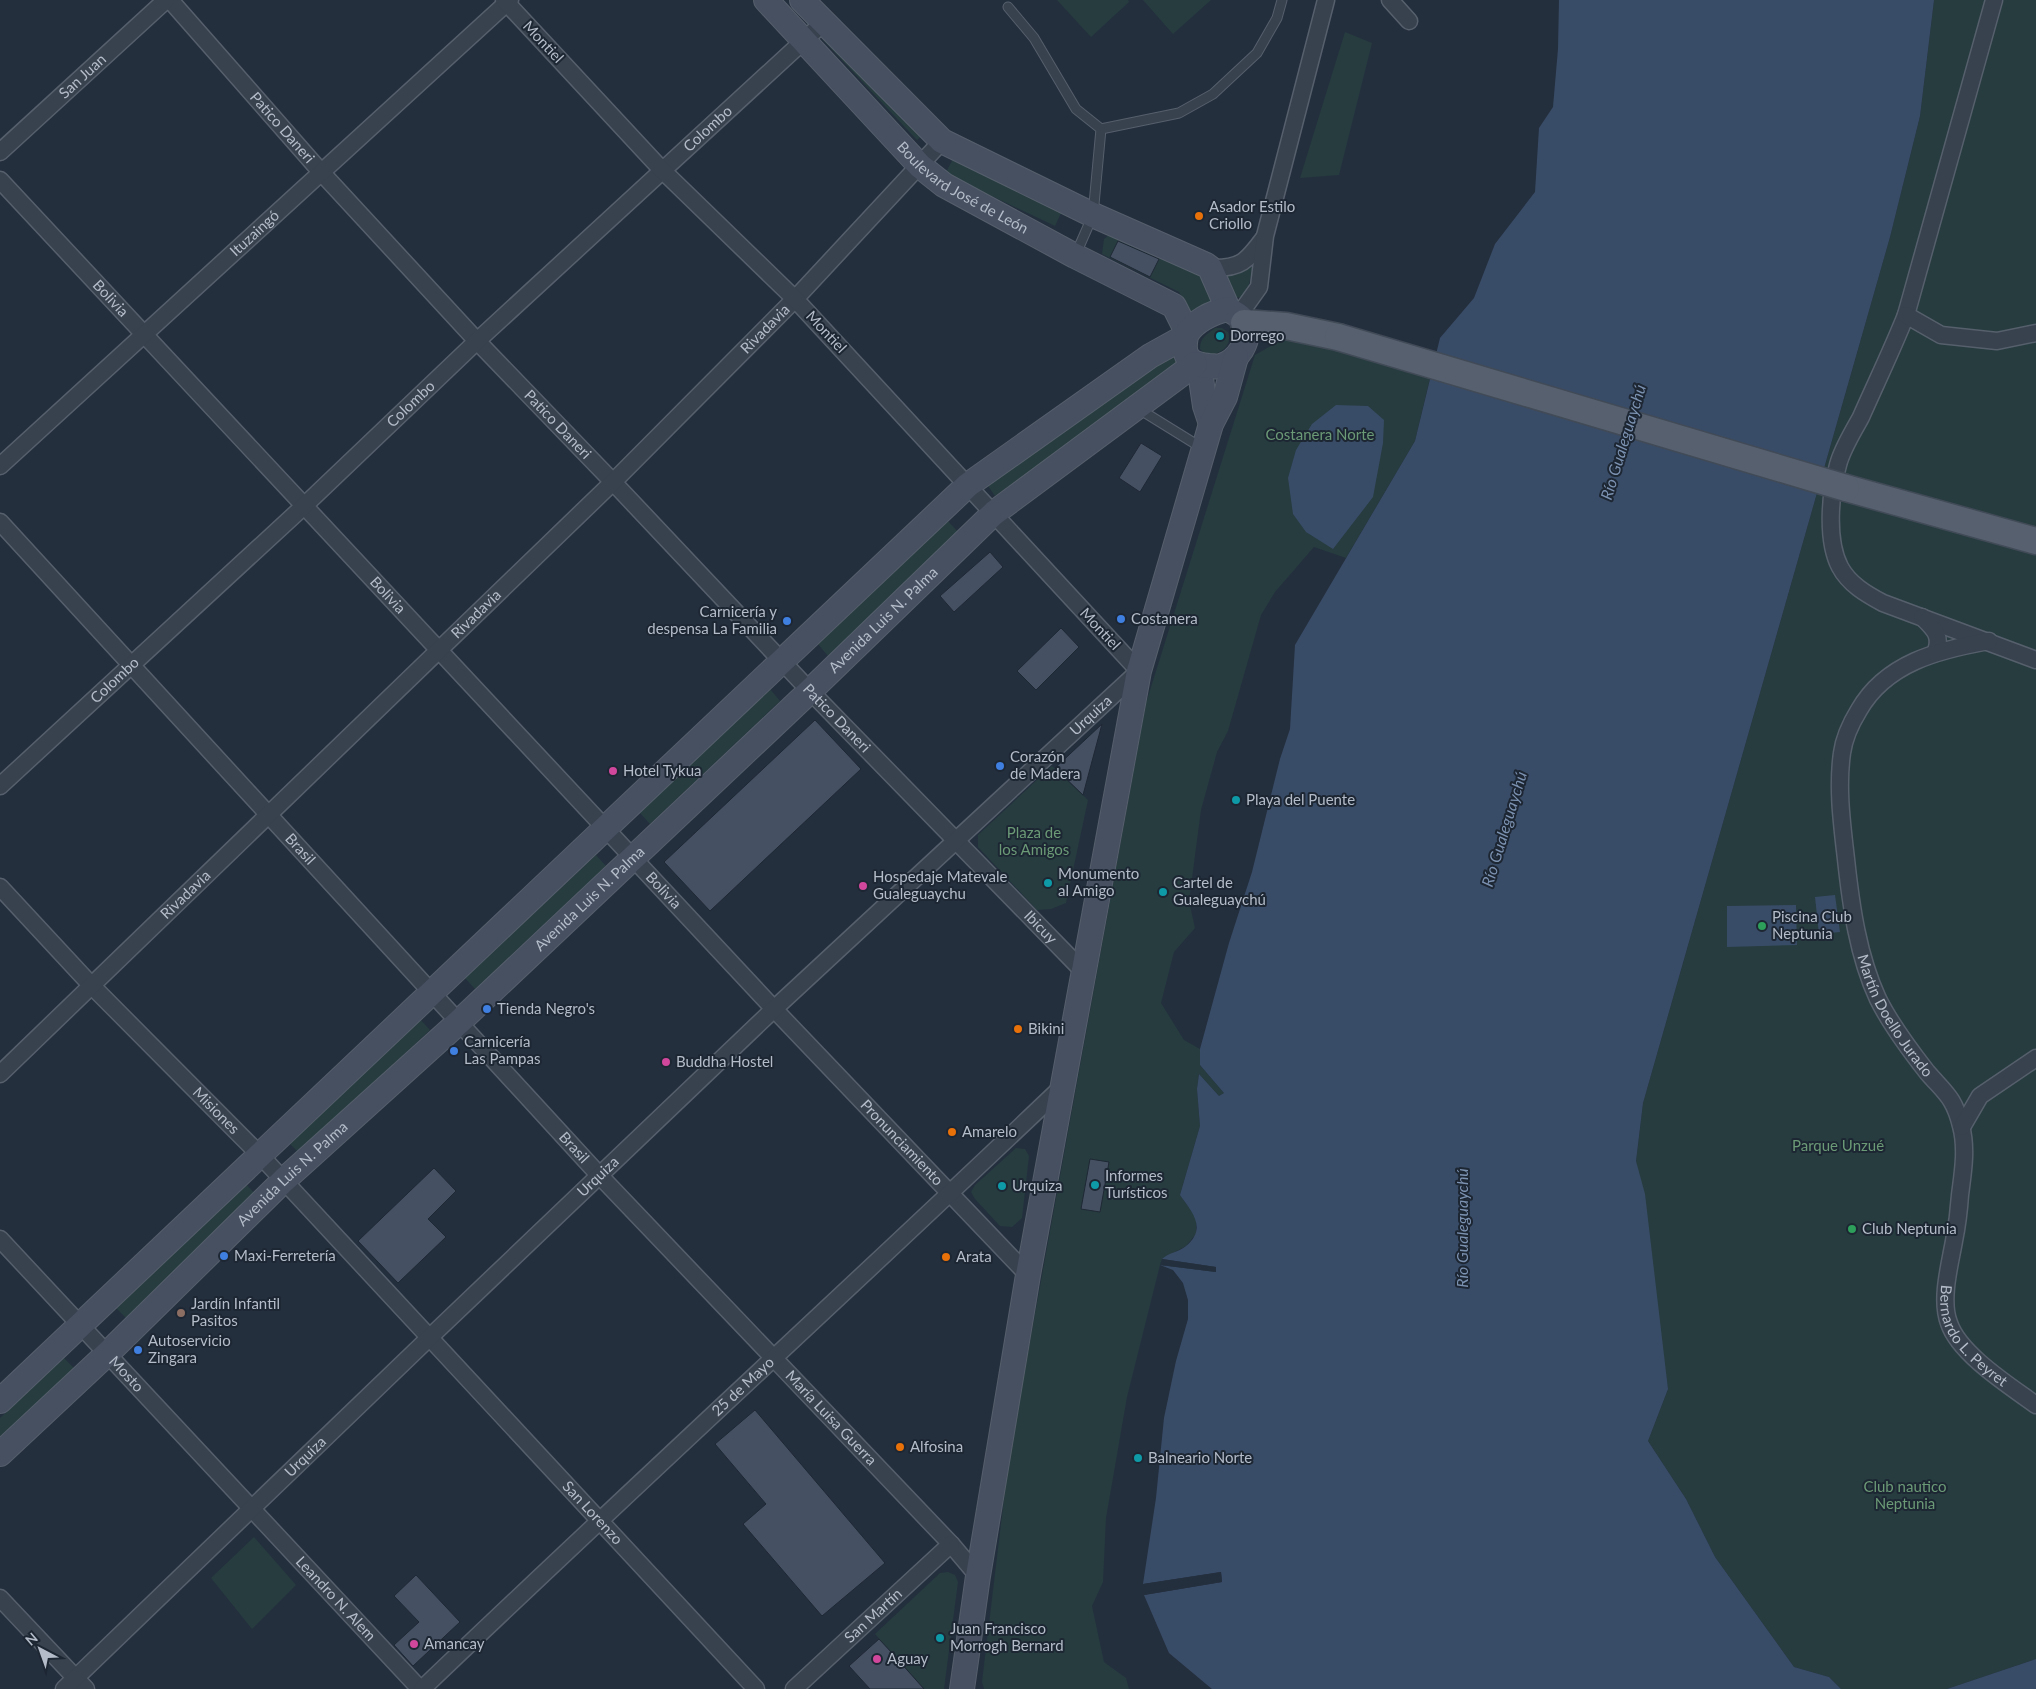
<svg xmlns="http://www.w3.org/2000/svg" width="2036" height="1689" font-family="Lato,sans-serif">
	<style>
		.green { fill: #263c3f }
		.water { fill: #394c67 }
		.pier { fill: #242f3e }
		.building { fill: #455162; stroke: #1f2835 }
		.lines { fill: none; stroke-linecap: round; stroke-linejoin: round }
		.lane-casing { stroke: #565f6c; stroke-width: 11 }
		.street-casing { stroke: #565f6c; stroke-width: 19 }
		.secondary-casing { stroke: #565f6c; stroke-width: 26 }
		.primary-casing { stroke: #414a57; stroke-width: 29 }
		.lane { stroke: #38414e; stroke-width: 9 }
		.street { stroke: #38414e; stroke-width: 16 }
		.secondary { stroke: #465061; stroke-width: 24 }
		.primary { stroke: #56606e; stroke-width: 26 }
		.primary-bridge-casing { stroke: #414a57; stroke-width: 29; stroke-linecap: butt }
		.primary-bridge { stroke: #56606e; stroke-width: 26 }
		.food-dot { fill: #e8710a; stroke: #1d2633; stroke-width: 2 }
		.culture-dot { fill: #0f9aa8; stroke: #1d2633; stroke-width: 2 }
		.shop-dot { fill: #3f7fe0; stroke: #1d2633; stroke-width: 2 }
		.hotel-dot { fill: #d1479c; stroke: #1d2633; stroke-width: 2 }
		.leisure-dot { fill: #2e9e5b; stroke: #1d2633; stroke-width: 2 }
		.education-dot { fill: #8d6e63; stroke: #1d2633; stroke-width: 2 }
		.labels { text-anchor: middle; stroke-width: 4; stroke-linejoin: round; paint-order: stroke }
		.street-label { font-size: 15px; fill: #b4bcc9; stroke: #1d2633 }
		.poi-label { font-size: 15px; fill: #b4bcc9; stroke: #1d2633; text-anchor: start }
		.park-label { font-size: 15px; fill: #6b9a76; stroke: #1d2633 }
		.water-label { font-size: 16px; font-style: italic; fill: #7c92b1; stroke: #1d2633 }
	</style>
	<rect width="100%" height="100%" fill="#242f3e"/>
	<path class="green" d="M1057 0H1128L1129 2 1091 37Z
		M1143 0H1211L1173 34Z
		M1934 0H2036V1659L1947 1689H1841L1829 1677 1794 1667 1715 1557 1686 1499 1648 1441 1668 1389 1636 1161 1643 1103 1890 237 1920 116Z
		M1345 32 1372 43 1339 175 1300 178Z
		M828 35 923 135 917 140 823 40Z
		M953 159 1062 211 1055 226 945 174Z
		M1115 230 1198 269 1218 304 1192 316 1179 292 1102 254 1104 239Z
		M1253 266 1246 298 1233 297 1226 274 1242 272Z
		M1215 328H1222L1228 332C1233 347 1219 355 1206 355L1200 349C1200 338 1206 335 1215 328Z
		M1283 339 1319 345 1430 378 1415 441 1346 558 1314 547 1275 592 1261 615 1228 731 1217 752 1201 810 1189 901 1195 928 1174 952 1161 1003 1184 1040 1200 1049V1065L1224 1093 1219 1096 1199 1074 1197 1089 1200 1126 1180 1195 1196 1217V1234L1186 1246 1162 1259 1216 1267V1272L1160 1265 1127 1397 1106 1518 1103 1582 1092 1606 1104 1662 1126 1678 1129 1689H984L982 1682 1009 1457 1146 703 1255 355Z
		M1172 355 1180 367 995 496 986 483Z
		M948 521 959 533 828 656 818 644Z
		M770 689 780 701 650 824 639 812Z
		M1052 766 1088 800 1066 903 1051 909 1037 910 978 847V835Z
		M596 855 606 866 475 989 465 978Z
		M419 1018 430 1030 299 1153 288 1142Z
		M1016 1148 1025 1149 1029 1156 1022 1218 1012 1227 1000 1226 975 1199 971 1192 975 1185Z
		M247 1185 257 1196 127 1319 116 1308Z
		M64 1358 75 1369 0 1439V1418Z
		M254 1537 296 1585 252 1629 211 1578Z
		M948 1572 955 1575 958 1582 944 1689H924L875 1634 940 1573Z"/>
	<path class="water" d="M1559 0H1934L1920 116 1890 237 1643 1103 1636 1161 1645 1194 1668 1389 1648 1441 1686 1499 1715 1557 1794 1667 1829 1677 1841 1689H1212L1169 1653 1144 1595 1222 1582 1221 1572 1143 1584 1156 1498 1164 1418 1176 1361 1188 1319V1300L1183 1283 1173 1270 1160 1265 1216 1272V1267L1162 1259C1168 1253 1179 1252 1186 1246 1208 1228 1191 1211 1180 1195L1200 1126 1197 1089 1199 1074 1219 1096 1224 1093 1200 1065V1049L1229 943 1252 872 1280 759 1290 729 1295 645 1415 441 1440 338 1474 298 1495 244 1535 192 1539 128 1553 107 1558 49Z
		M1336 405 1368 406 1384 420 1383 443 1373 497 1333 549 1306 532 1293 514 1288 478 1296 450 1312 424Z
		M1835 895 1840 932 1819 934 1815 897Z
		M1796 905 1797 945 1727 947V906Z
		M2036 1659V1689H1947Z"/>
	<path class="pier" d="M1162 1259 1216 1267V1272L1160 1265 1161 1262 1213 1270 1161 1262Z
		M1221 1572 1222 1582 1144 1595 1143 1592 1220 1580 1219 1575 1143 1587V1584Z"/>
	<path class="building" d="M1118 241 1159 259 1150 277 1110 257Z
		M1141 443 1162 456 1140 492 1119 478Z
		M990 552 1003 567 954 612 940 596Z
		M1061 628 1079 647 1036 690 1017 671Z
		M815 720 861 769 710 911 664 862Z
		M1102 724 1083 795 1055 768Z
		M1090 1159 1109 1162 1100 1212 1081 1209Z
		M434 1168 456 1191 428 1219 446 1237 398 1283 358 1241Z
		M755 1410 885 1563 822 1616 743 1524 766 1504 715 1444Z
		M416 1575 460 1622 413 1666 394 1645 419 1622 394 1596Z
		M879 1639 892 1653 924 1689H870L849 1666Z"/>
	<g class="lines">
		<defs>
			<path id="lane" d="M1008 7 1034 38 1076 109 1101 129 1179 113 1213 94 1257 53 1277 18 1282 0
				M1075 256 1093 215 1101 129
				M1139 409 1202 448"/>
			<g id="street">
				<path id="s1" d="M170 0 321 172 477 341 613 482 810 691 1084 972"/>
				<path d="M1390 0 1409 21"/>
				<path d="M1994 0 1906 315C1892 350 1876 383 1861 417 1853 432 1842 449 1838 465 1830 494 1826 540 1840 567 1849 584 1866 594 1883 603L2036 660"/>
				<path id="s2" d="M0 152 166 0"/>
				<path id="s3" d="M0 180 774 1009 1028 1275"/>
				<path d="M1210 268C1241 269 1247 261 1264 238"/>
				<path d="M1239 315 1259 287 1265 236 1326 0"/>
				<path d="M1906 315 1941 335 1997 341 2036 333"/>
				<path id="s4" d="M0 466 510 0"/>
				<path id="s5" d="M0 522 600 1176 951 1544 978 1576"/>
				<path d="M1922 617C1933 628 1943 636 1935 653"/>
				<path id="s6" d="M1989 641C1938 650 1886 663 1859 710 1851 723 1844 738 1842 753 1837 788 1842 824 1846 859 1851 906 1858 956 1878 999 1891 1025 1909 1049 1927 1072 1945 1093 1954 1097 1961 1126 1967 1148 1963 1172 1960 1195 1959 1210 1957 1226 1954 1241 1950 1264 1940 1300 1949 1323 1959 1354 2010 1386 2036 1405"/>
				<path id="s7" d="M0 786 304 506 477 341 823 23"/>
				<path id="s8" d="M0 887 91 985 260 1155 756 1689"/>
				<path id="s9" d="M0 1074 613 482 795 299 942 141"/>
				<path d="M1962 1127 1980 1096 2036 1058"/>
				<path id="s10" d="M0 1239 420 1689"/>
				<path d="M0 1598 86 1689"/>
				<path id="s11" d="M64 1689 429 1338 774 1009 1139 671 795 299 662 170 504 0"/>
				<path id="s12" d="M422 1689C634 1486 851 1288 1063 1086"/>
				<path id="s13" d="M794 1689 951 1544"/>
			</g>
			<g id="secondary">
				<path id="s14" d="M766 0 920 166 944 185 1075 256 1174 306 1187 332"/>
				<path d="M802 0 942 141 1093 215 1206 265 1210 268 1228 309"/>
				<path d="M1199 365 1205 406 1211 424"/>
				<path d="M0 1401 968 485 1150 356 1186 336C1192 322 1213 312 1228 309 1234 313 1242 316 1245 324 1251 341 1238 361 1221 366 1218 367 1213 366 1209 366 1189 364 1182 357 1186 336"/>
				<path id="s15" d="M0 1454 107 1354 284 1180 459 1022 810 691 994 513 1195 364"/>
				<path d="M962 1689 978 1576 1028 1275 1139 671 1211 424 1225 397 1236 357"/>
			</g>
			<path id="primary" d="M1244 323 1286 326 1338 337
				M1846 488 2036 541"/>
		</defs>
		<use href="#lane" class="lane-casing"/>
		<use href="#street" class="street-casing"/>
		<use href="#secondary" class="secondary-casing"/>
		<use href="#primary" class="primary-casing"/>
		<use href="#lane" class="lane"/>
		<use href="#street" class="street"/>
		<use href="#secondary" class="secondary"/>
		<use href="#primary" class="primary"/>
		<defs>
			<path id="primary-bridge" d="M1338 337 1846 488"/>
		</defs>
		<use href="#primary-bridge" class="primary-bridge-casing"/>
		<use href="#primary-bridge" class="primary-bridge"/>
	</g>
	<g class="food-dot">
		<circle cx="1199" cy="216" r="5"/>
		<circle cx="1018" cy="1029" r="5"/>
		<circle cx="952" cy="1132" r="5"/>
		<circle cx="946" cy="1257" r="5"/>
		<circle cx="900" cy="1447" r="5"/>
	</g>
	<g class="culture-dot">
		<circle cx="1220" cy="336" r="5"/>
		<circle cx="1236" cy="800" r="5"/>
		<circle cx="1048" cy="883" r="5"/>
		<circle cx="1163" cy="892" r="5"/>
		<circle cx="1095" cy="1185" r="5"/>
		<circle cx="1002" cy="1186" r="5"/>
		<circle cx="1138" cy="1458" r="5"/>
		<circle cx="940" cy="1638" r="5"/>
	</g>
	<g class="shop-dot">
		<circle cx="1121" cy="619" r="5"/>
		<circle cx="787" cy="621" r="5"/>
		<circle cx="1000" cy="766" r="5"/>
		<circle cx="487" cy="1009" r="5"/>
		<circle cx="454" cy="1051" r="5"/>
		<circle cx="224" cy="1256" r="5"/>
		<circle cx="138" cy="1350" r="5"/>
	</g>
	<g class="hotel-dot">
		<circle cx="613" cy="771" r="5"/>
		<circle cx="863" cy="886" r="5"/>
		<circle cx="666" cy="1062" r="5"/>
		<circle cx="414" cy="1644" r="5"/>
		<circle cx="877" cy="1659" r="5"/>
	</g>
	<g class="leisure-dot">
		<circle cx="1762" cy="926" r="5"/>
		<circle cx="1852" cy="1229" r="5"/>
	</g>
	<circle class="education-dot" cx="181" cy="1313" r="5"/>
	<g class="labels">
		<g class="street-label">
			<text transform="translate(543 42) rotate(47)" y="5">Montiel</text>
			<text dy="5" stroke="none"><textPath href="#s2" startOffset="112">San Juan</textPath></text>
			<text dy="5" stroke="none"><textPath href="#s1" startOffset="170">Patico Daneri</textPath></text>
			<text dy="5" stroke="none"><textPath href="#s7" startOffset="966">Colombo</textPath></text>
			<text dy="5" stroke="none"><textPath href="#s14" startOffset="274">Boulevard José de León</textPath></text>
			<text dy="5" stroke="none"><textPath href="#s4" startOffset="345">Ituzaingó</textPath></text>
			<text dy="5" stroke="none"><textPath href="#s3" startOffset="162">Bolivia</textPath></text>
			<text dy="5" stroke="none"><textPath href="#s9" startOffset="1068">Rivadavia</textPath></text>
			<text transform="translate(826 332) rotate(47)" y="5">Montiel</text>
			<text dy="5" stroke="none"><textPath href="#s7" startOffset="561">Colombo</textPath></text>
			<text dy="5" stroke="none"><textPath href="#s1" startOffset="575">Patico Daneri</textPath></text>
			<text dy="5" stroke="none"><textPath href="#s3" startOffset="568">Bolivia</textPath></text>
			<text dy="5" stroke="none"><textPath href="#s9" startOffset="662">Rivadavia</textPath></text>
			<text dy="5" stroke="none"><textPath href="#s15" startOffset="1215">Avenida Luis N. Palma</textPath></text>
			<text transform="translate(1100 629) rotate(47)" y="5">Montiel</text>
			<text dy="5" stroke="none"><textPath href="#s7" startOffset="156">Colombo</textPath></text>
			<text dy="5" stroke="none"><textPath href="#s11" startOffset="1415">Urquiza</textPath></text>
			<text dy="5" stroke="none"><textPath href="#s1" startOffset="980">Patico Daneri</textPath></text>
			<text dy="5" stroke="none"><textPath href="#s5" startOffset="444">Brasil</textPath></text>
			<text dy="5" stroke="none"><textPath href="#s3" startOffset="972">Bolivia</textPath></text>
			<text dy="5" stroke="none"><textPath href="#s9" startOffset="258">Rivadavia</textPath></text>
			<text dy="5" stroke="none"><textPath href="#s15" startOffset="810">Avenida Luis N. Palma</textPath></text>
			<text dy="5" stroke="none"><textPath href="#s1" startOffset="1272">Ibicuy</textPath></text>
			<text dy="5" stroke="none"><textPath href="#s6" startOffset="472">Martín Doello Jurado</textPath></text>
			<text dy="5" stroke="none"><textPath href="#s8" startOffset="311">Misiones</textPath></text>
			<text dy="5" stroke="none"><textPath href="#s3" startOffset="1319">Pronunciamiento</textPath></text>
			<text dy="5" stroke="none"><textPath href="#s5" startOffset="849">Brasil</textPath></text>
			<text dy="5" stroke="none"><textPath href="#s15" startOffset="405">Avenida Luis N. Palma</textPath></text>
			<text dy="5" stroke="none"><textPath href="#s11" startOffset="740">Urquiza</textPath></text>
			<text dy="5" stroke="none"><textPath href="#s6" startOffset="824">Bernardo L. Peyret</textPath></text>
			<text dy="5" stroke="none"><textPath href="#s10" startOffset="185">Mosto</textPath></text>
			<text dy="5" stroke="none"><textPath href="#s12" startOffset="441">25 de Mayo</textPath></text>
			<text dy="5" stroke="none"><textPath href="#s5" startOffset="1222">María Luisa Guerra</textPath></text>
			<text dy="5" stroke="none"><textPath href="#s11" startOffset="335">Urquiza</textPath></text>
			<text dy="5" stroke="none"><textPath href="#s8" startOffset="862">San Lorenzo</textPath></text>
			<text dy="5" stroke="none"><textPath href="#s10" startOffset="492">Leandro N. Alem</textPath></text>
			<text dy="5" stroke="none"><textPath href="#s13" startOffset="108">San Martín</textPath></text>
		</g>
		<g class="poi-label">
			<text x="1209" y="212">Asador Estilo<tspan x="1209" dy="17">Criollo</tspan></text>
			<text x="1230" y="341">Dorrego</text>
			<text x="777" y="617" text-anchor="end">Carnicería y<tspan x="777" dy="17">despensa La Familia</tspan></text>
			<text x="1131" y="624">Costanera</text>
			<text x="1010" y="762">Corazón<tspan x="1010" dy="17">de Madera</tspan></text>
			<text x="623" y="776">Hotel Tykua</text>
			<text x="1246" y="805">Playa del Puente</text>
			<text x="1058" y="879">Monumento<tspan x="1058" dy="17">al Amigo</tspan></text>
			<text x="873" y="882">Hospedaje Matevale<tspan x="873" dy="17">Gualeguaychu</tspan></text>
			<text x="1173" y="888">Cartel de<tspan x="1173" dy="17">Gualeguaychú</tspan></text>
			<text x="1772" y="922">Piscina Club<tspan x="1772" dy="17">Neptunia</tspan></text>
			<text x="497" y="1014">Tienda Negro's</text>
			<text x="1028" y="1034">Bikini</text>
			<text x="464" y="1047">Carnicería<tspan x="464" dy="17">Las Pampas</tspan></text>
			<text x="676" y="1067">Buddha Hostel</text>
			<text x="962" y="1137">Amarelo</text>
			<text x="1105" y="1181">Informes<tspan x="1105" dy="17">Turísticos</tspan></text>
			<text x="1012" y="1191">Urquiza</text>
			<text x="1862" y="1234">Club Neptunia</text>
			<text x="234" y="1261">Maxi-Ferretería</text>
			<text x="956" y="1262">Arata</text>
			<text x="191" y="1309">Jardín Infantil<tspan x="191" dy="17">Pasitos</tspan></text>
			<text x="148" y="1346">Autoservicio<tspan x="148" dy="17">Zingara</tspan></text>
			<text x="910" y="1452">Alfosina</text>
			<text x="1148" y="1463">Balneario Norte</text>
			<text x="950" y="1634">Juan Francisco<tspan x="950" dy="17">Morrogh Bernard</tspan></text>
			<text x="424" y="1649">Amancay</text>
			<text x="887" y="1664">Aguay</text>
		</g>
		<g class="park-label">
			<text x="1320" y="440">Costanera Norte</text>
			<text x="1034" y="838">Plaza de<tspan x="1034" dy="17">los Amigos</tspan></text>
			<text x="1838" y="1151">Parque Unzué</text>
			<text x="1905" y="1492">Club nautico<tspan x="1905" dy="17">Neptunia</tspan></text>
		</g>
		<g class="water-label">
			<text transform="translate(1623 442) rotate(-73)" y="6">Río Gualeguaychú</text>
			<text transform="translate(1504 829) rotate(-73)" y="6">Río Gualeguaychú</text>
			<text transform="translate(1462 1228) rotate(-90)" y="6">Río Gualeguaychú</text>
		</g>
	</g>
	<g transform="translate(40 1649) rotate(319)" stroke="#1d2633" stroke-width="4" paint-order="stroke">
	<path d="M0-4L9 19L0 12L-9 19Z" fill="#b4bcc9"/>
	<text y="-8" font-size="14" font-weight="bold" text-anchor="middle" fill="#b4bcc9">N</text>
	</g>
</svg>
